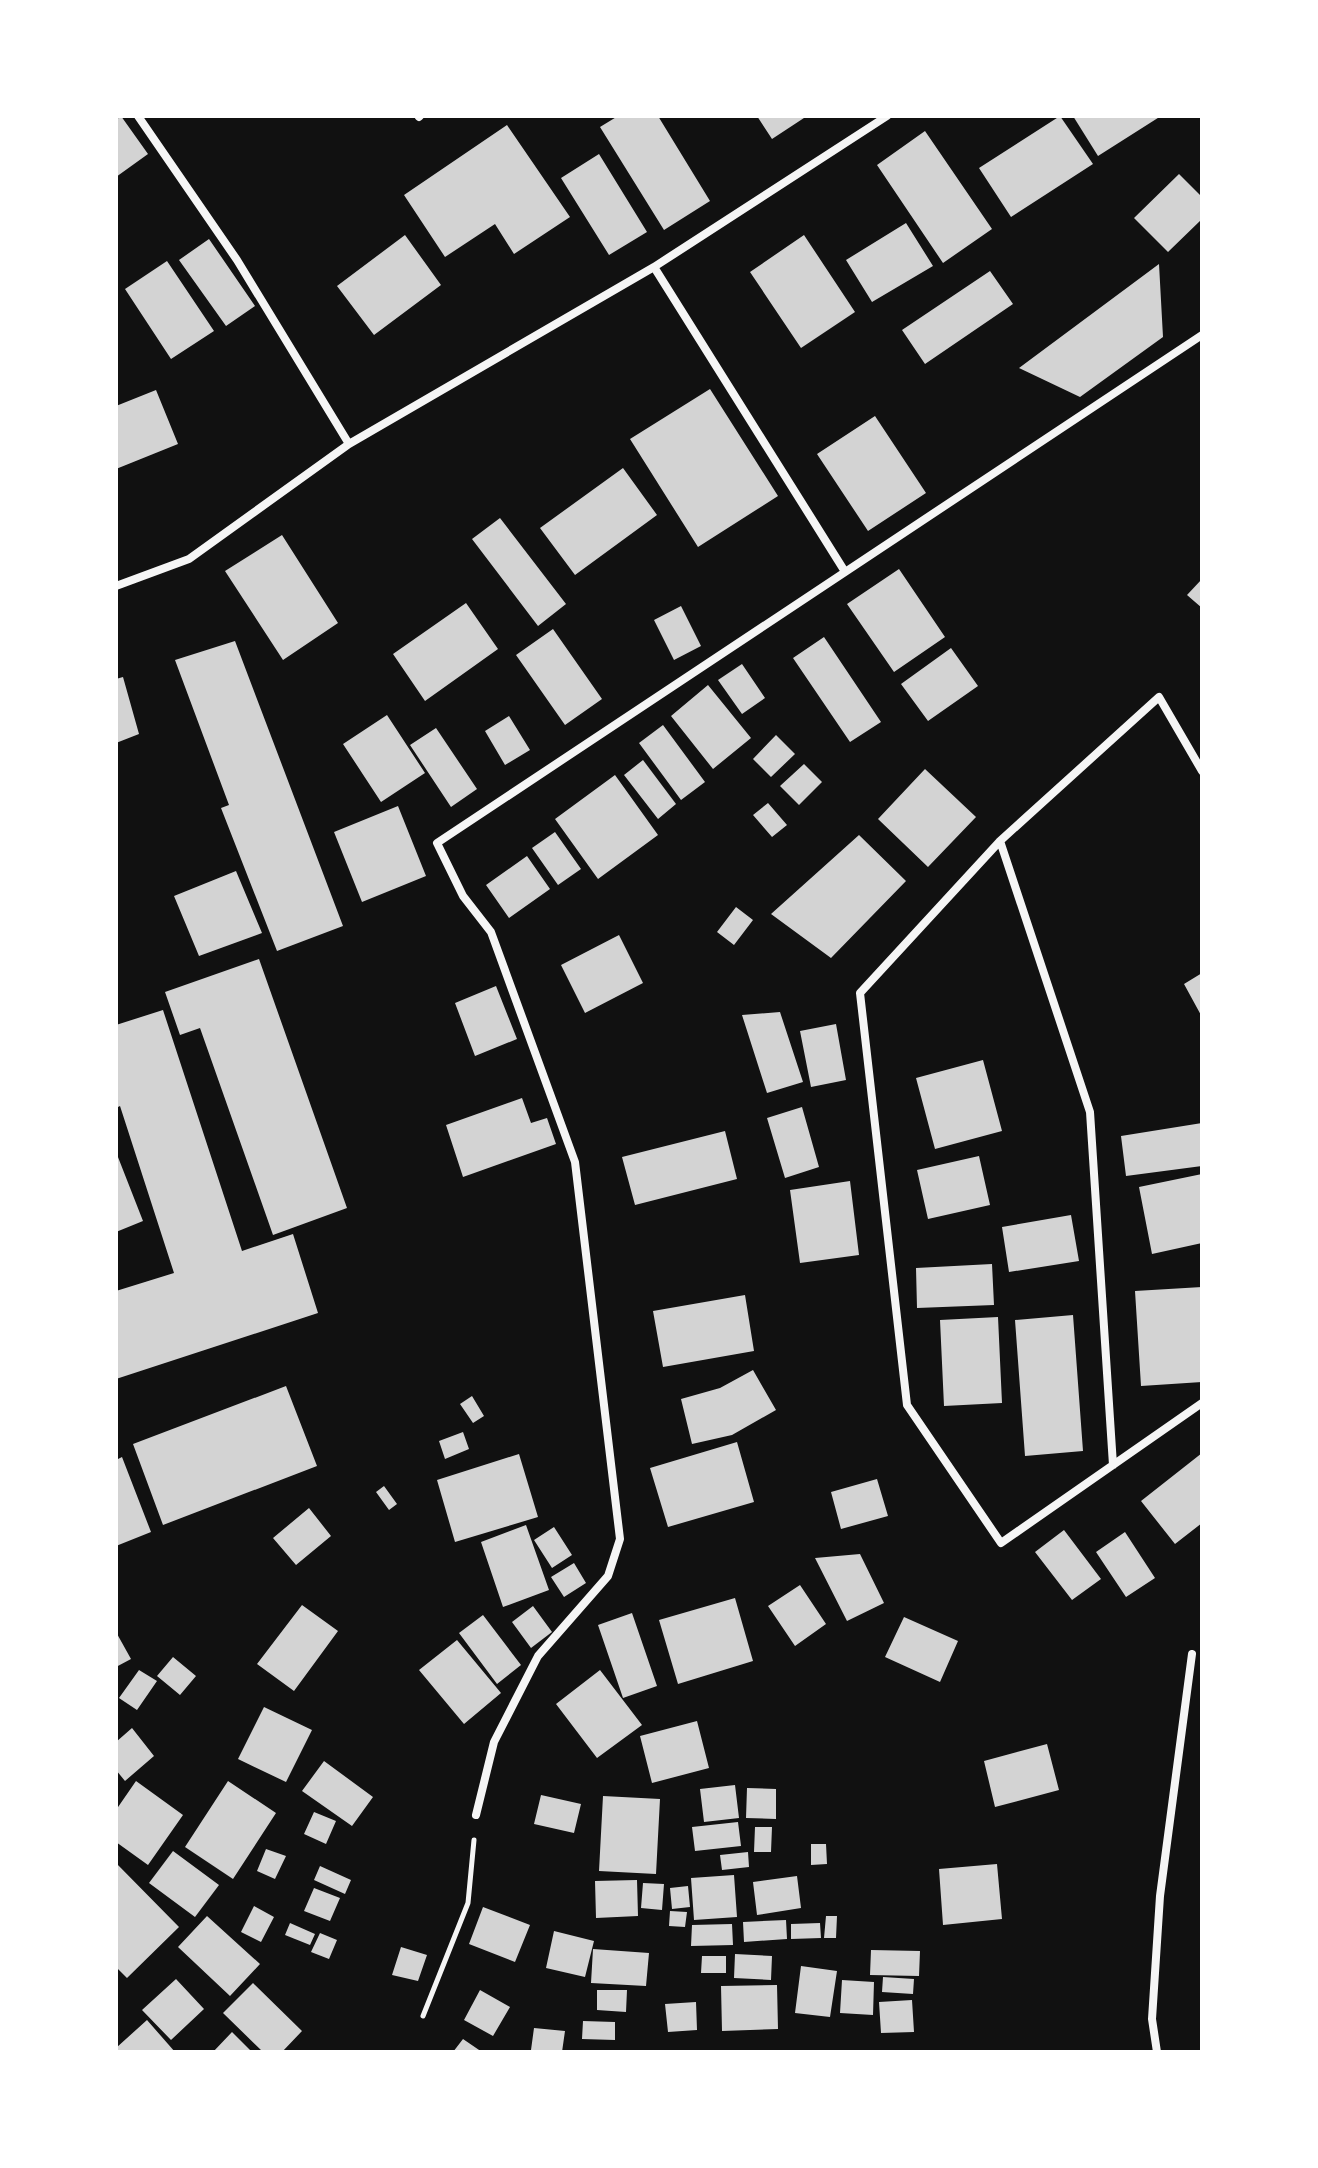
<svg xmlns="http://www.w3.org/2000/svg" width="1318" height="2168" font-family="Ubuntu,sans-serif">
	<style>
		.building { fill: #d3d3d3 }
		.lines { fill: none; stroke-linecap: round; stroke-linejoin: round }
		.path { stroke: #f5f5f5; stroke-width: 5 }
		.minor { stroke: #f5f5f5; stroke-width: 8 }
	</style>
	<rect width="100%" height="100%" fill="#111"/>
	<path class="building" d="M121 116 148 154 116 177V120Z
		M618 116H658L710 201 664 230 600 127Z
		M757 116H807L772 139Z
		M1060 116 1093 164 1011 217 979 168Z
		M1073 116H1161L1098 156Z
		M507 125 570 217 514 254 495 224 445 257 404 195Z
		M925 131 992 229 943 263 877 165Z
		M599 154 647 232 609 255 561 178Z
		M1179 174 1202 197V219L1168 252 1134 218Z
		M906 223 933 266 872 302 846 260Z
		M405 235 441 285 374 335 337 286Z
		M804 235 855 312 801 348 750 272Z
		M209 239 255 306 226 326 179 260Z
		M167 261 214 331 171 359 125 289Z
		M1159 264 1163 337 1080 397 1019 368Z
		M990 271 1013 304 925 364 902 330Z
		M710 389 778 496 698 547 630 439Z
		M156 390 178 444 116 469V406Z
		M875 416 926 493 868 531 817 454Z
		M623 468 657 515 575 575 540 528Z
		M500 518 566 604 538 626 472 539Z
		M282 535 338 623 283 660 225 571Z
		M899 569 945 637 894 672 847 604Z
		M1202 579V608L1187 595Z
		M466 603 498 649 425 701 393 654Z
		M681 606 701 646 674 660 654 620Z
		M553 629 602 699 565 725 516 655Z
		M824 637 881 722 850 742 793 658Z
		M235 641 343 926 277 951 221 808 229 805 175 660Z
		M951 648 978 686 928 721 901 684Z
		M742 664 765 698 742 714 718 680Z
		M123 677 139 734 116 743V679Z
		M708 685 751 738 713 769 671 716Z
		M387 715 425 773 381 802 343 744Z
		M509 716 530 750 505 765 485 731Z
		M663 725 705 782 681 800 639 743Z
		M436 728 477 789 451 807 410 745Z
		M776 735 795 754 771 777 753 759Z
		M643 760 676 804 658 819 624 775Z
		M804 764 822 782 799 805 780 786Z
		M925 769 976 817 928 867 878 819Z
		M615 775 658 835 598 879 555 819Z
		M768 803 787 825 772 837 753 815Z
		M398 806 426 876 362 902 334 832Z
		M555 832 581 869 558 885 532 848Z
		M859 835 906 881 831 958 771 914Z
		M527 856 550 889 509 918 486 885Z
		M236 871 262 933 199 956 174 896Z
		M736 907 753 920 734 945 717 932Z
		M619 935 643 983 585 1013 561 965Z
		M259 959 347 1208 273 1235 200 1028 180 1035 165 992Z
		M1202 973V1017L1184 984Z
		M496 986 517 1039 475 1056 455 1003Z
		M163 1010 242 1251 293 1234 318 1313 116 1379V1291L174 1273 120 1106 116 1108V1025Z
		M780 1012 803 1082 767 1093 742 1015Z
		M836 1024 846 1080 811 1087 800 1031Z
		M983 1060 1002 1131 935 1149 916 1078Z
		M522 1098 531 1123 547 1118 556 1144 463 1177 446 1125Z
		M802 1107 819 1167 785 1178 767 1118Z
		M1202 1123V1166L1126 1176 1121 1136Z
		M725 1131 737 1179 635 1205 622 1157Z
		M116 1152 143 1221 116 1232Z
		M979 1156 990 1205 928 1219 917 1170Z
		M1202 1174V1243L1152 1254 1139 1187Z
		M850 1181 859 1255 800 1263 790 1190Z
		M1071 1215 1079 1261 1009 1272 1002 1227Z
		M992 1264 994 1305 917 1308 916 1268Z
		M1202 1287V1382L1141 1386 1135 1291Z
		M745 1295 754 1351 663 1367 653 1311Z
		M1073 1315 1083 1451 1025 1456 1015 1320Z
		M998 1317 1002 1403 944 1406 940 1320Z
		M753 1370 776 1410 732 1435 692 1444 681 1399 720 1388Z
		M286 1386 317 1466 163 1525 133 1444Z
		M472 1396 484 1416 473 1423 460 1404Z
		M463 1432 469 1449 445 1459 439 1441Z
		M737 1442 754 1502 668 1527 650 1468Z
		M1202 1453V1523L1175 1544 1141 1501Z
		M519 1454 538 1517 455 1542 437 1480Z
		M122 1457 151 1532 116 1546V1460Z
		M877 1479 888 1516 841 1529 831 1492Z
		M384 1486 397 1504 389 1510 376 1492Z
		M309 1508 331 1536 296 1565 273 1538Z
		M526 1525 549 1590 503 1607 481 1542Z
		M554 1527 572 1555 552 1568 534 1540Z
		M1064 1530 1101 1579 1072 1600 1035 1552Z
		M1125 1532 1155 1578 1126 1597 1096 1552Z
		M860 1554 884 1603 847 1621 815 1558Z
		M574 1563 586 1583 564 1597 551 1577Z
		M800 1585 826 1624 795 1646 768 1606Z
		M735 1598 753 1661 678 1684 659 1620Z
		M302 1605 338 1631 294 1691 257 1664Z
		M533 1606 552 1632 531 1648 512 1622Z
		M632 1613 657 1686 623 1698 598 1625Z
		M483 1615 521 1665 497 1684 459 1633Z
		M904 1617 958 1641 940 1682 885 1657Z
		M116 1632 131 1659 116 1667Z
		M457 1640 501 1693 464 1724 419 1670Z
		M173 1657 196 1676 180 1695 157 1676Z
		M139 1670 157 1681 137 1710 119 1698Z
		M600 1670 642 1725 597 1758 556 1704Z
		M264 1707 312 1730 286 1782 238 1759Z
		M697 1721 709 1768 652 1783 640 1736Z
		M132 1728 154 1756 125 1781 116 1770V1742Z
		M1047 1744 1059 1790 995 1807 984 1761Z
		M324 1761 373 1797 352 1826 302 1791Z
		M136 1781 183 1815 148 1865 116 1842V1810Z
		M228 1781 276 1813 233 1879 185 1847Z
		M735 1785 739 1818 704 1822 700 1789Z
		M747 1788 776 1789V1819L746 1818Z
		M541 1795 581 1804 574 1833 534 1824Z
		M603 1796 660 1799 656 1874 599 1871Z
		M314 1812 336 1821 326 1844 304 1834Z
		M738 1822 741 1846 695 1851 692 1827Z
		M755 1827H772L771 1852H754Z
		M811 1844H826L827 1864 811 1865Z
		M266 1849 286 1856 275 1879 257 1871Z
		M173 1851 219 1885 195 1917 149 1883Z
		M748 1852 749 1867 722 1870 720 1855Z
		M116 1863 179 1927 127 1978 116 1967Z
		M997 1864 1002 1919 943 1925 939 1869Z
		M320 1866 351 1880 345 1894 314 1880Z
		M734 1875 737 1917 694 1920 691 1878Z
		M797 1876 801 1908 757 1915 753 1882Z
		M637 1880 638 1916 596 1918 595 1881Z
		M643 1883 664 1884 662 1910 641 1908Z
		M688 1886 690 1907 672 1909 670 1888Z
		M314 1888 340 1898 330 1921 304 1911Z
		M254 1906 274 1917 261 1942 241 1932Z
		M483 1907 530 1925 515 1962 469 1944Z
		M670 1911 687 1912 685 1927 669 1926Z
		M207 1916 260 1964 230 1996 178 1947Z
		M826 1916H837L836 1938H824Z
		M786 1920 787 1939 744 1942 743 1922Z
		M290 1923 315 1934 310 1945 285 1935Z
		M820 1923 821 1938 791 1939V1924Z
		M732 1924 733 1945 691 1946 692 1925Z
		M554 1931 594 1941 585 1977 546 1968Z
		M320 1933 337 1940 329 1959 311 1952Z
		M401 1947 427 1955 418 1981 392 1975Z
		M593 1949 649 1953 646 1986 591 1983Z
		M871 1950 920 1951 919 1976 870 1975Z
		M735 1954 772 1956 771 1980 734 1978Z
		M702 1956H726V1973H701Z
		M801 1966 837 1971 830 2017 795 2013Z
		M883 1977 914 1979 913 1994 882 1992Z
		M176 1979 204 2009 171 2040 142 2010Z
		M842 1980 874 1982 873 2015 840 2013Z
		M253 1983 302 2031 282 2052H263L223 2013Z
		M777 1985 778 2029 722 2031 721 1986Z
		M480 1990 510 2007 493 2036 464 2020Z
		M597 1990H627L626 2012 597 2010Z
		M912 2000 914 2032 881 2033 879 2002Z
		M696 2002 697 2030 668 2032 665 2004Z
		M147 2020 175 2052H116V2048Z
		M583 2021 615 2022V2040L582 2039Z
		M534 2028 565 2031 562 2052 531 2050Z
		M232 2032 252 2052H213Z
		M463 2039 482 2052H453Z"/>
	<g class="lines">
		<path class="path" d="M423 2016 468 1903 474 1840"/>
		<path class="minor" d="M138 116 237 260 349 444
			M419 117 420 116
			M654 267 844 570
			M116 586 189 559 349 444 654 267 887 116
			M1202 771 1159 697 1000 841 860 993 907 1405 1001 1543 1202 1403
			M1000 841 1090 1112 1113 1465
			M476 1815 494 1742 538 1656 608 1576 620 1539 575 1162 491 932 463 896 437 843 1202 335
			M1157 2052 1152 2019 1160 1896 1192 1654"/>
	</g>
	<rect width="1318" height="2168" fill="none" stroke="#ffffff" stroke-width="236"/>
</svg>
